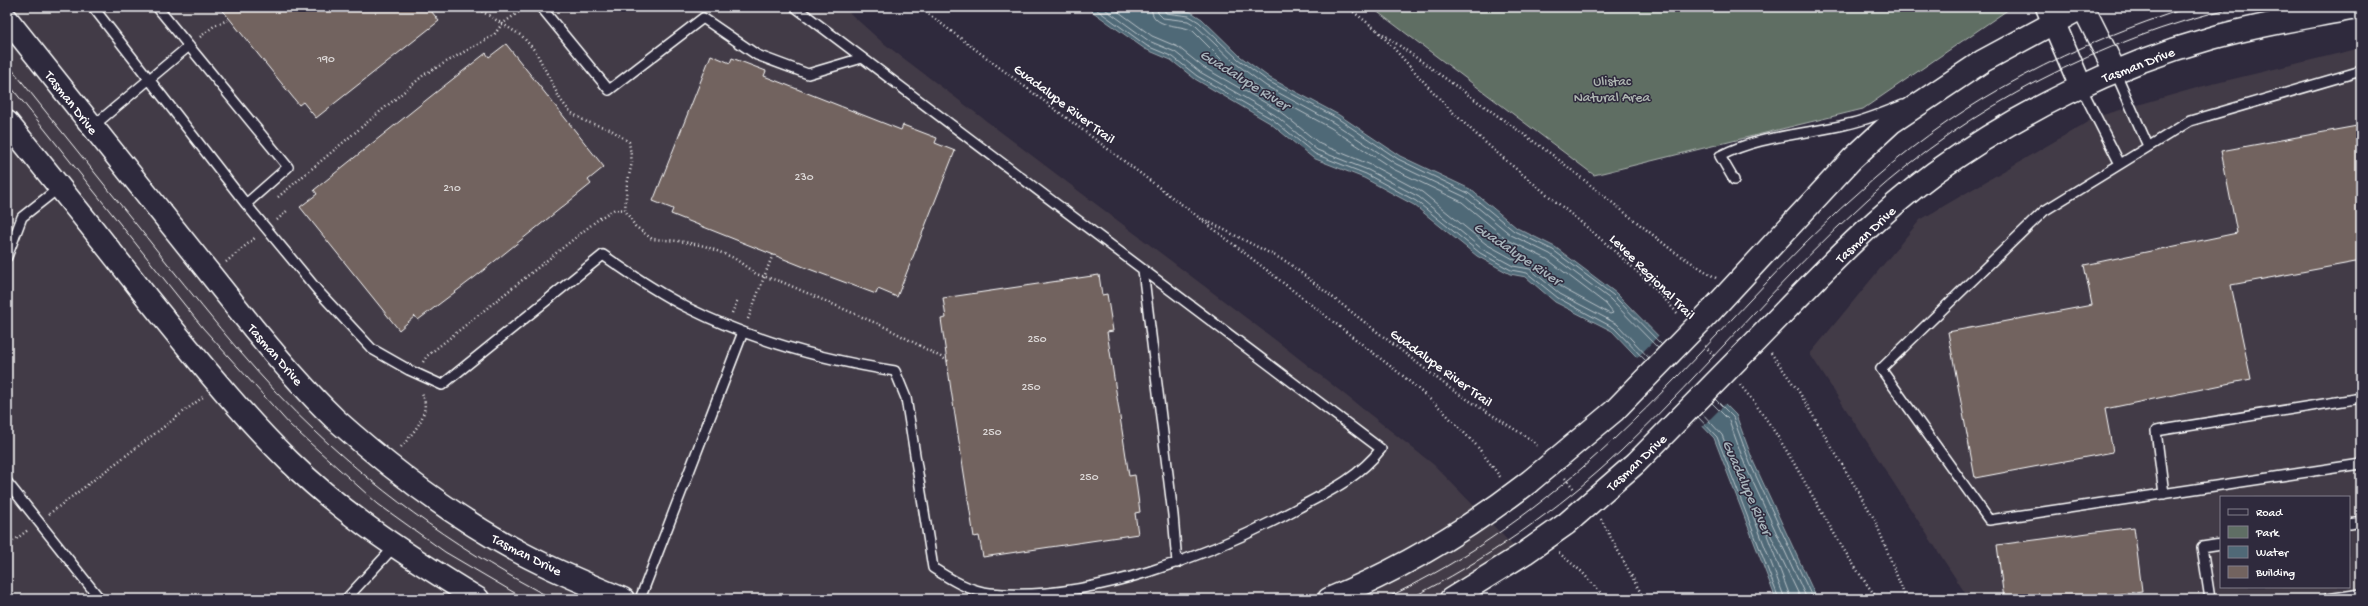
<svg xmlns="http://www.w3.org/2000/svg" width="2368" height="606" font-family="'Gochi Hand',sans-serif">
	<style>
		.built { fill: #433b47; fill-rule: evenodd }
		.green { fill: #5f6e64; stroke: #afb6b2 }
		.water { fill: #506977; stroke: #96a5ad }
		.pier { fill: #2f2a3d }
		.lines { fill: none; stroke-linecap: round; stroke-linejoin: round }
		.shore { stroke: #b9c3c9; stroke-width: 1 }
		.building { fill: #72635f; stroke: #fff }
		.lane-casing { stroke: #fff; stroke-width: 12 }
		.secondary-casing { stroke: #fff; stroke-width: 25 }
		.primary-casing { stroke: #fff; stroke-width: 25 }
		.path { stroke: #fff; stroke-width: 2.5; stroke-dasharray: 1 3; stroke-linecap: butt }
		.lane { stroke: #2f2a3d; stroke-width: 9 }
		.secondary { stroke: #2f2a3d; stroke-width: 22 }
		.primary { stroke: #2f2a3d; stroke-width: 22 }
		.tram { stroke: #fff; stroke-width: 1 }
		.primary-bridge-casing { stroke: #fff; stroke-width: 25; stroke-linecap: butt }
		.primary-bridge { stroke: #2f2a3d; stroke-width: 22 }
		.labels { text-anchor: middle; stroke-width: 3; stroke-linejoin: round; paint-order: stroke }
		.number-label { font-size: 12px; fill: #dcd8d7 }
		.street-label { font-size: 14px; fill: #fff; stroke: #2f2a3d }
		.park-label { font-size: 14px; fill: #afb6b2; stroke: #2f2a3d }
		.water-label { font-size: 15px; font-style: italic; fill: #a8b4bb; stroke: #2f2a3d }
	</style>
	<rect width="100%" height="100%" fill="#2f2a3d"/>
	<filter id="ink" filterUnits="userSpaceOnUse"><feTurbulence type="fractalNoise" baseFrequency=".025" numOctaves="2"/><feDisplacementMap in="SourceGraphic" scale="8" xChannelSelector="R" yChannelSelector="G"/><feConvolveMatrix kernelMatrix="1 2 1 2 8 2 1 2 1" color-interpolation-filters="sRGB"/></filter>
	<g filter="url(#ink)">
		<path class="built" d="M7 7H843L882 42 1278 342 1434 465 1521 554 1444 599H7Z
			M2361 48V599H1969L1810 354 1920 220 2096 117 2200 87ZM2221 497H2349V587H2221Z"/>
		<path class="green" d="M1371 7H2012L1863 109 1594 175Z"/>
		<path class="water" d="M1086 7H1163L1191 12 1202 19 1241 57 1270 78 1339 115 1400 156 1470 189 1517 228 1555 247 1616 293 1736 415 1753 461 1817 599H1776L1714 438 1612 331 1555 302 1526 277 1510 274 1477 256 1414 205 1364 178 1313 158 1270 123 1195 79 1171 60 1145 49Z"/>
		<path class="pier" d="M1660 334 1727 402 1701 428 1636 359Z"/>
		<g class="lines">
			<path class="shore" d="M1093 7 1147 46 1173 57 1197 76 1272 119 1315 154 1366 174 1416 201 1480 253 1511 270 1527 273 1558 298 1614 328 1646 361
				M1102 7 1149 41 1175 52 1200 72 1275 115 1317 150 1368 170 1419 197 1482 249 1513 266 1530 269 1560 294 1617 324 1649 358
				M1112 7 1152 36 1178 47 1203 67 1278 110 1320 144 1371 165 1422 192 1486 244 1515 260 1532 263 1564 289 1610 314 1613 313 1606 304 1547 259 1508 240 1462 202 1393 169 1331 128 1263 91 1230 68 1193 31C1179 23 1152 30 1151 7
				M1157 7 1158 13 1163 18 1188 21 1196 26 1235 63 1266 86 1334 123 1396 164 1465 197 1511 235 1550 254 1610 299 1658 348
				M1162 7 1166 13 1189 16 1199 22 1238 59 1268 81 1337 118 1398 159 1468 193 1514 231 1553 250 1613 295 1662 345
				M1715 399 1733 417 1750 463 1813 599
				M1712 403 1729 420 1745 465 1807 599
				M1702 413 1722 435 1785 599
				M1698 417 1717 437 1779 599
				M1791 599 1767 535 1768 532 1770 534 1801 599"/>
		</g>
		<path class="building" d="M220 7H428L439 21 316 118 303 102 299 105Z
			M506 44 604 167 588 180 591 184 475 277 418 320 415 316 399 330 300 207 317 194 314 190 430 97 486 53 489 57Z
			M711 55 730 63 732 58 766 71 764 76 901 130 903 125 937 138 935 143 955 151 897 297 878 289 876 294 809 269 671 214 673 209 653 201Z
			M2357 126 2361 148V261L2231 285 2251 379 2105 409 2113 452 1975 478 1948 332 2092 305 2084 265 2237 233 2221 151Z
			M1099 275 1102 295 1107 294 1113 331 1107 332 1129 476 1135 475 1140 512 1135 513 1138 534 983 557 979 536 974 537 951 390 941 319 946 318 943 298Z
			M2134 527 2142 591 2083 599H2004L1997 545Z"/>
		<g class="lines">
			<defs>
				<path id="lane" d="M93 7 246 204 319 292 372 349 409 370 442 385 603 255C630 274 658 293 688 308 752 340 824 360 895 371L906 398 933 568C950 579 969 591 990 593 1088 603 1214 554 1298 508 1330 491 1358 478 1381 449L795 7
					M157 7 288 167 246 204
					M541 7 609 90 703 18 757 55 808 74 862 58
					M2115 71 2148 146
					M2361 71 2190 121 2044 211 1881 369 1989 520 2361 464
					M2081 87 2120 164
					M92 127 189 46
					M1734 180 1720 156C1760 135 1804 135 1848 124 1867 120 1885 112 1903 105
					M7 257 22 217 60 187
					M1143 270 1173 515 1177 563
					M7 482 100 599
					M2164 494 2156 431 2361 398
					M2349 524 2361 522
					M346 599 394 547
					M640 599 743 332
					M2210 599 2202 547 2221 544
					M2327 599 2361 594"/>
				<path id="secondary" d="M2047 7 2081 87
					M2083 7 2115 71"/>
				<path id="primary" d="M7 19 254 329C280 360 306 391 335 419 392 470 455 518 523 554 555 571 589 585 623 599
					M7 122C55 181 102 240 149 300 194 355 238 411 289 461 345 516 411 558 478 599
					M1712 310 1852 159 1892 122 1983 61 2083 7
					M1747 350C1807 289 1865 224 1934 173 2017 113 2114 65 2212 38 2261 24 2311 17 2361 7
					M1329 599C1402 569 1467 530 1529 482
					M1451 599 1525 553 1566 524"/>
			</defs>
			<use href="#lane" class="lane-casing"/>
			<use href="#secondary" class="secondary-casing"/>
			<use href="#primary" class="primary-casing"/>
			<path class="path" d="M475 7 522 36 536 52 560 99 570 112 587 122 610 129 629 142 632 162 627 185 625 210 635 226 652 239 679 241 705 246 734 258 756 274 782 282 887 328 950 362
				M919 7 1197 216 1403 376 1440 408 1477 446 1501 478
				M1347 7 1377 30
				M1377 30C1406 61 1433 94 1464 123 1534 189 1615 242 1679 315
				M1383 34 1554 156 1673 251 1716 278
				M200 37 214 26 230 19
				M278 197 425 74 494 35 502 24 526 7
				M1203 219 1287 262 1451 389 1533 441 1538 447
				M277 220 288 210
				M226 262 256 237
				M732 313 738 299
				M748 319 773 254
				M1705 346 1714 356
				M1771 353 1799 392 1875 520 1906 599
				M423 362 427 356 600 218 615 209 625 210
				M1740 385C1795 449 1825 532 1878 599
				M401 447C414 432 433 412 421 391
				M1565 478 1575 490
				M49 514 203 397
				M1601 519 1644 599
				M7 546 28 530
				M1559 553 1582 572 1606 599"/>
			<use href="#lane" class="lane"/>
			<use href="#secondary" class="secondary"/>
			<use href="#primary" class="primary"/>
			<path class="tram" d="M7 63C60 130 114 196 167 263 214 321 261 381 316 432 387 499 466 554 553 599
				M7 82 203 328 290 425 378 504 445 552 525 599
				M1384 599C1467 561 1546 503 1613 440 1704 356 1781 258 1875 178 1968 97 2073 44 2190 7
				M1409 599C1486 560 1558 510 1621 451 1706 370 1780 278 1868 199 1971 106 2101 39 2236 7"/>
			<defs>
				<path id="primary-bridge" d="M1529 482 1614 411 1712 310
					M1566 524 1636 463 1747 350"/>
			</defs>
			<use href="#primary-bridge" class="primary-bridge-casing"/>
			<use href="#primary-bridge" class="primary-bridge"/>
		</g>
	</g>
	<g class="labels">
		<g class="number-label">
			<text x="326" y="62">190</text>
			<text x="804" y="180">230</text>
			<text x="452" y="191">210</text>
			<text x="1037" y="342">250</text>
			<text x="1031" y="390">250</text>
			<text x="992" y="435">250</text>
			<text x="1089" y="480">250</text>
		</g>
		<g class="street-label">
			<text transform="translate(2138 64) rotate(-21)" y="5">Tasman Drive</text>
			<text transform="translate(72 102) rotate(52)" y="5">Tasman Drive</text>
			<text transform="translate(1065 103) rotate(37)" y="5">Guadalupe River Trail</text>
			<text transform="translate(1865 234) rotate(-43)" y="5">Tasman Drive</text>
			<text transform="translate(1653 276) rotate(45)" y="5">Levee Regional Trail</text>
			<text transform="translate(276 354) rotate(49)" y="5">Tasman Drive</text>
			<text transform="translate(1442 367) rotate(36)" y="5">Guadalupe River Trail</text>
			<text transform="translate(1636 462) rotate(-43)" y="5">Tasman Drive</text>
			<text transform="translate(527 554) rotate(27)" y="5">Tasman Drive</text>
		</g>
		<g class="park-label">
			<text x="1612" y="85">Ulistac<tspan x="1612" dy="16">Natural Area</tspan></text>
		</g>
		<g class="water-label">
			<text transform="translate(1245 79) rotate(32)" y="5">Guadalupe River</text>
			<text transform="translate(1518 253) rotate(34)" y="5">Guadalupe River</text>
			<text transform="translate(1748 487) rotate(66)" y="5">Guadalupe River</text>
		</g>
	</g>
	<rect width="2368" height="606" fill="none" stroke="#2f2a3d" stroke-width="24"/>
	<rect x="12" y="12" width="2344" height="582" fill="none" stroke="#fff" stroke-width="1.5" filter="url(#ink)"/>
	<rect x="2220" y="496" width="130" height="92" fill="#2f2a3d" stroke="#827f8b"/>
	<rect x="2228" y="509" width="20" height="6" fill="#2f2a3d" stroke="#827f8b"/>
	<text x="2256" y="516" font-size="12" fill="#ffffff">Road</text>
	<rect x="2228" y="526" width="20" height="12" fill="#5f6e64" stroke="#827f8b"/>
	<text x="2256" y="536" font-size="12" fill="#ffffff">Park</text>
	<rect x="2228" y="546" width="20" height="12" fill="#506977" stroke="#827f8b"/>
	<text x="2256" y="556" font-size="12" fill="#ffffff">Water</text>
	<rect x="2228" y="566" width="20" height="12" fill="#72635f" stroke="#827f8b"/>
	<text x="2256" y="576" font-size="12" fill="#ffffff">Building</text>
</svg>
